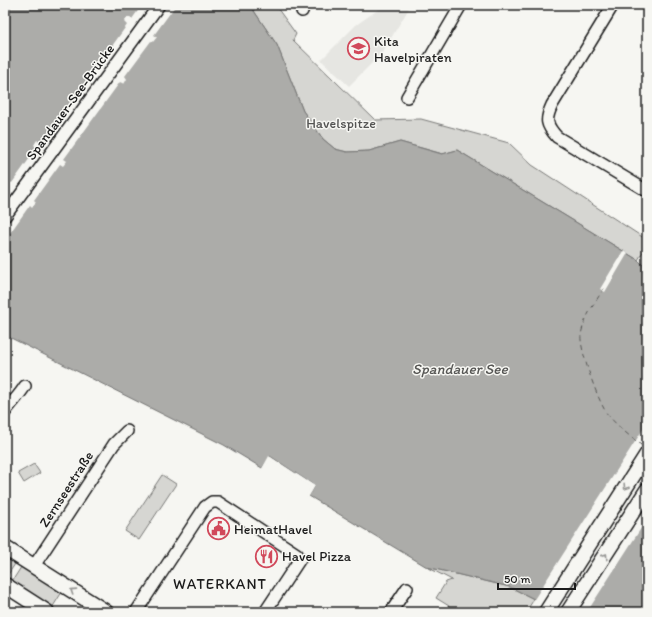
<svg xmlns="http://www.w3.org/2000/svg" width="652" height="617" font-family="Itim,sans-serif">
	<style>
		.built { fill: #e6e6e2 }
		.green { fill: #d6d6d2; stroke: #797977 }
		.water { fill: #acaca9; stroke: #727271 }
		.pier { fill: #f6f6f2 }
		.lines { fill: none; stroke-linecap: round; stroke-linejoin: round }
		.ferry { stroke: #565654; stroke-width: 1; stroke-dasharray: 5 4; stroke-linecap: butt }
		.minor-casing { stroke: #1c1c1c; stroke-width: 14 }
		.major-casing { stroke: #1c1c1c; stroke-width: 17 }
		.minor { stroke: #f6f6f2; stroke-width: 11 }
		.major { stroke: #f6f6f2; stroke-width: 14 }
		.oneway { stroke: #949492 }
		.labels { text-anchor: middle; stroke-width: 3; stroke-linejoin: round; paint-order: stroke }
		.poi-label { font-size: 14px; fill: #1c1c1c; stroke: #f6f6f2; text-anchor: start }
		.street-label { font-size: 14px; fill: #1c1c1c; stroke: #f6f6f2 }
		.park-label { font-size: 14px; fill: #545453; stroke: #f6f6f2 }
		.water-label { font-size: 15px; font-style: italic; fill: #565654; stroke: #f6f6f2 }
		.neighbourhood-label { font-size: 15px; letter-spacing: 1px; fill: #1c1c1c; stroke: #f6f6f2 }
	</style>
	<rect width="100%" height="100%" fill="#f6f6f2"/>
	<filter id="ink" filterUnits="userSpaceOnUse"><feTurbulence type="fractalNoise" baseFrequency=".025" numOctaves="2"/><feDisplacementMap in="SourceGraphic" scale="8" xChannelSelector="R" yChannelSelector="G"/><feConvolveMatrix kernelMatrix="1 2 1 2 8 2 1 2 1" color-interpolation-filters="sRGB"/></filter>
	<g filter="url(#ink)">
		<path class="built" d="M385 5H411L382 53 349 86 321 60 356 25Z"/>
		<path class="green" d="M250 5H275L296 34 293 40 375 120 421 119 509 143 532 165 647 240V245L638 260 457 150 443 154 400 142 369 151 347 152 335 149 323 139 303 111 277 45Z
			M34 464 40 473 24 483 18 473Z
			M162 475 176 484 139 540 125 531Z
			M5 554 17 561 5 579Z
			M23 564 60 588 62 592 52 608 11 583Z
			M427 567 510 587 534 599 526 612H445L449 606 436 598 446 582 452 580Z"/>
		<path class="water" d="M5 5H250L277 45 303 111 323 139 335 149 347 152 369 151 400 142 442 154 457 150 638 260 647 269V612H547L534 599 510 587 427 567 309 496 315 486 270 456 262 468 224 445 5 335Z"/>
		<path class="pier" d="M142 5H176L154 35 157 37 153 42 151 41 125 76 127 79 124 84 120 82 64 159 67 161 63 166 60 164 34 200 36 202 32 207 30 205 5 240V193L8 189 5 187V185L8 181 12 183 37 148 34 145 37 140 41 143 97 66 94 63 99 58 102 60 127 25 124 22 128 17 132 19Z
			M623 251 628 253 605 292 600 289Z
			M647 423V519L587 612H545L533 601Z
			M269 456 315 486 308 498 307 495 312 487 270 459 263 469 261 470Z"/>
		<g class="lines">
			<path class="ferry" d="M604 288C595 303 584 317 581 335 579 349 599 404 608 415 619 428 632 438 645 448"/>
			<defs>
				<path id="minor" d="M613 5 552 105C545 120 546 125 557 137L647 191
					M302 11 304 5
					M407 97 461 5
					M5 216 159 5
					M5 412C11 403 19 396 25 386
					M34 566 114 444 127 431
					M136 612 205 507 212 502H218L297 554 300 559 265 612
					M391 612 407 588"/>
				<path id="major" d="M5 548 106 612
					M5 585 47 612
					M546 612 647 454
					M568 612 647 490"/>
			</defs>
			<use href="#minor" class="minor-casing"/>
			<use href="#major" class="major-casing"/>
			<use href="#minor" class="minor"/>
			<use href="#major" class="major"/>
		</g>
		<defs><path id="oneway-chevron" d="M-2-3.5L2.5 0L-2 3.5" fill="none" stroke-width="1.6" stroke-linecap="round" stroke-linejoin="round"/></defs>
		<g class="oneway">
			<use href="#oneway-chevron" transform="translate(626 487) rotate(123)"/>
			<use href="#oneway-chevron" transform="translate(605 556) rotate(-57)"/>
			<use href="#oneway-chevron" transform="translate(73 591) rotate(-147)"/>
		</g>
	</g>
	<defs>
		<symbol id="school-ring" viewBox="-11 -11 22 22"><circle r="9.5" fill="#f6f6f2" stroke="#d1495b" stroke-width="1.5"/><path d="M0-5L7-2L0 1L-7-2ZM-4 1L0 2.5L4 1V4Q0 6-4 4Z" fill="#d1495b"/></symbol>
		<symbol id="civic-ring" viewBox="-11 -11 22 22"><circle r="9.5" fill="#f6f6f2" stroke="#d1495b" stroke-width="1.5"/><path d="M-.6-6.5H3V-4.5H.6V-3L4-1V1h2V6H-6V1h2V-1L-.6-3ZM-1.2 2.5V6h2.4V2.5Z" fill="#d1495b"/></symbol>
		<symbol id="restaurant-ring" viewBox="-11 -11 22 22"><circle r="9.5" fill="#f6f6f2" stroke="#d1495b" stroke-width="1.5"/><path d="M-5-6h1v4h1v-4h1v4h1v-4h1v5L-1.5 .5V6h-2V.5L-5-1ZM5-6V6H3V1.5H1.5Q1.5-4 5-6Z" fill="#d1495b"/></symbol>
	</defs>
	<g fill-rule="evenodd">
		<use href="#school-ring" x="346" y="36" width="25" height="25"/>
		<use href="#civic-ring" x="206" y="516" width="25" height="25"/>
		<use href="#restaurant-ring" x="254" y="544" width="25" height="25"/>
	</g>
	<g class="labels">
		<g class="poi-label">
			<text x="374" y="46">Kita<tspan x="374" dy="16">Havelpiraten</tspan></text>
			<text x="234" y="534">HeimatHavel</text>
			<text x="282" y="561">Havel Pizza</text>
		</g>
		<g class="street-label">
			<text transform="translate(70 102) rotate(-54)" y="5">Spandauer-See-Brücke</text>
			<text transform="translate(66 489) rotate(-57)" y="5">Zernseestraße</text>
		</g>
		<g class="park-label">
			<text x="341" y="128">Havelspitze</text>
		</g>
		<g class="water-label">
			<text x="460" y="374">Spandauer See</text>
		</g>
		<g class="neighbourhood-label">
			<text x="220" y="589">WATERKANT</text>
		</g>
	</g>
	<rect width="652" height="617" fill="none" stroke="#f6f6f2" stroke-width="20"/>
	<rect x="10" y="10" width="632" height="597" fill="none" stroke="#1c1c1c" stroke-width="1.5" filter="url(#ink)"/>
	<path d="M498 583v6h77v-6" fill="none" stroke="#1c1c1c" stroke-width="2"/>
	<text x="504" y="583" font-size="12" fill="#1c1c1c" stroke="#f6f6f2" stroke-width="3" paint-order="stroke">50 m</text>
</svg>
